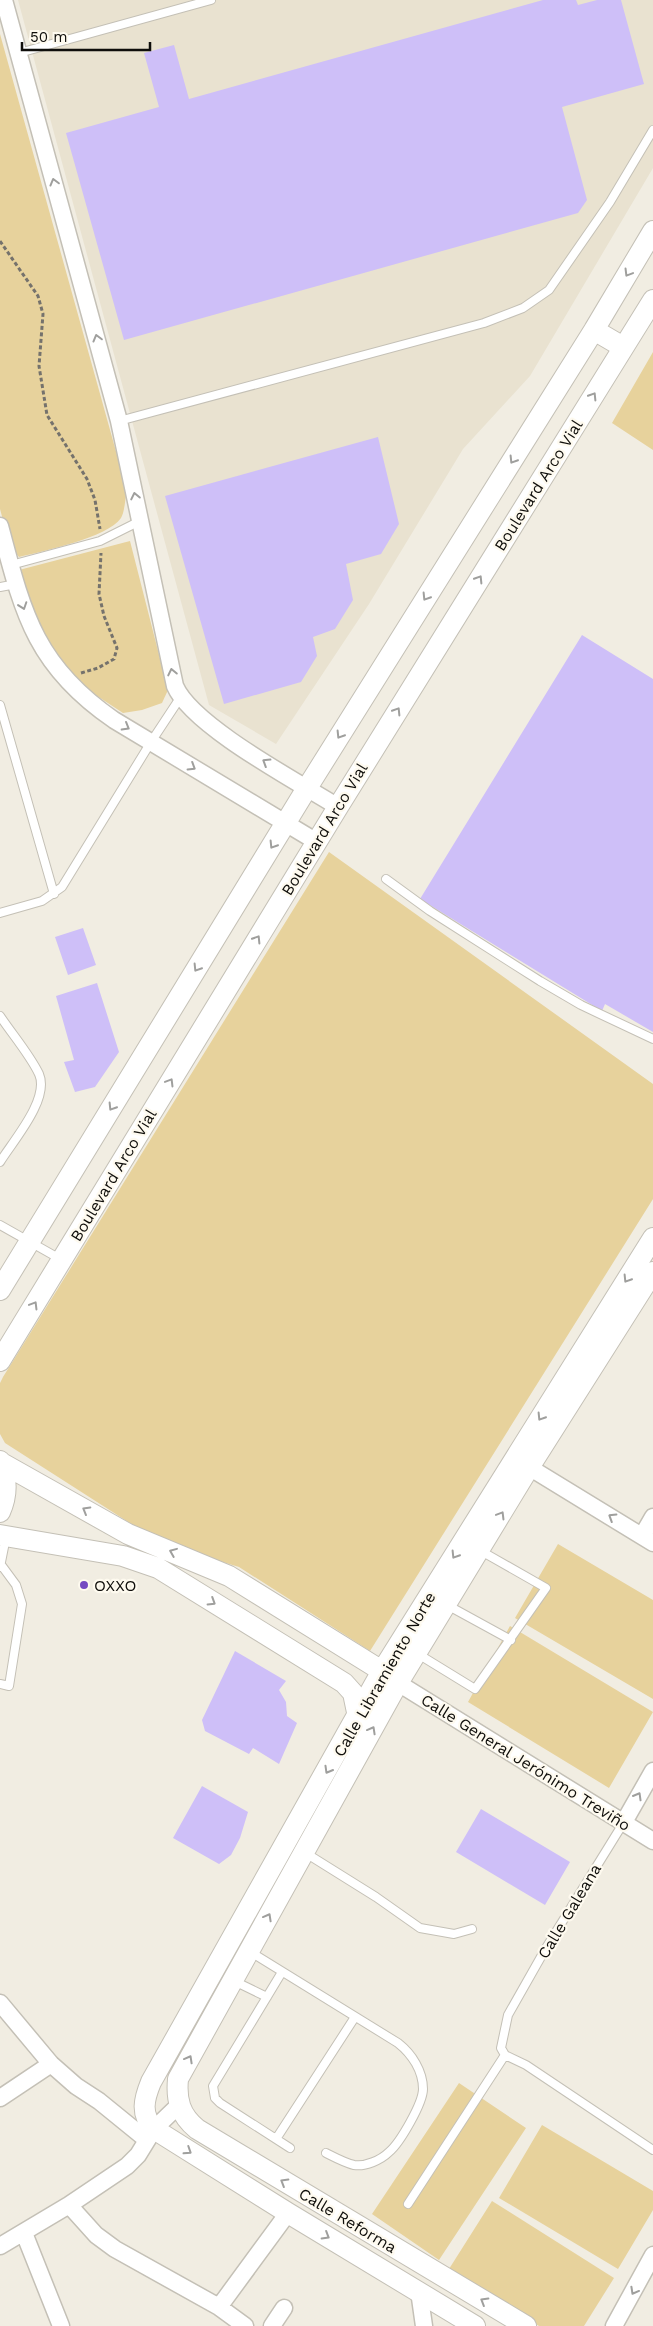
<svg xmlns="http://www.w3.org/2000/svg" width="653" height="2326" font-family="'Work Sans',sans-serif">
	<style>
		.built { fill: #e9e2d0 }
		.green { fill: #e7d29c }
		.building { fill: #cebff8 }
		.lines { fill: none; stroke-linecap: round; stroke-linejoin: round }
		.service-casing { stroke: #c4c0b6; stroke-width: 10 }
		.minor-casing { stroke: #c4c0b6; stroke-width: 19 }
		.tertiary-casing { stroke: #c4c0b6; stroke-width: 22 }
		.path { stroke: #75726c; stroke-width: 3; stroke-dasharray: 4 2.5; stroke-linecap: butt }
		.service { stroke: #fff; stroke-width: 8 }
		.minor { stroke: #fff; stroke-width: 16 }
		.tertiary { stroke: #fff; stroke-width: 20 }
		.oneway { stroke: #9f9f9d }
		.poi-dot { fill: #7549c1; stroke: #fefaef; stroke-width: 2 }
		.labels { text-anchor: middle; stroke-width: 4.5; stroke-linejoin: round; paint-order: stroke }
		.street-label { font-size: 16px; fill: #0f0e0b; stroke: #fefaef }
		.poi-label { font-size: 16px; fill: #0f0e0b; stroke: #fefaef; text-anchor: start }
	</style>
	<rect width="100%" height="100%" fill="#f1ede2"/>
	<path class="built" d="M18 0H653V168L530 376 463 449 369 604 276 744 209 705Z"/>
	<path class="green" d="M0 34 127 491C125 498 125 511 121 518 107 538 43 551 19 557L10 546 0 509Z
		M653 352V450L612 423Z
		M130 541 168 690 162 703 142 710 123 713 88 690 67 670 33 622 19 570Z
		M329 852 653 1084V1199L370 1651 239 1567 161 1543 5 1443 0 1434V1383L3 1377Z
		M558 1544 653 1600V1699L515 1618Z
		M510 1626 653 1712 609 1788 468 1702Z
		M459 2083 526 2128 439 2260 372 2214Z
		M542 2125 653 2191V2210L618 2269 499 2198Z
		M492 2201 614 2278 584 2326H539L449 2269Z"/>
	<path class="building" d="M543 0H576L578 5 597 0H621L644 84 562 107 587 200 578 213 124 340 66 133 159 107 144 53 174 45 189 99Z
		M378 437 399 524 381 554 346 564 353 600 335 629 313 637 317 656 301 682 224 704 165 496Z
		M582 635 653 679V1032L605 1004 602 1011 420 899Z
		M83 928 96 965 68 975 55 937Z
		M97 983 119 1052 95 1087 75 1092 64 1062 74 1060 56 996Z
		M235 1651 286 1681 279 1690 286 1702 287 1716 297 1723 279 1764 253 1748 249 1754 205 1731 202 1720Z
		M202 1786 248 1812 240 1838 231 1855 219 1864 173 1838Z
		M481 1809 570 1862 545 1905 456 1852Z"/>
	<g class="lines">
		<defs>
			<path id="service" d="M19 53 211 0
				M119 421 484 323 523 308 549 290 610 202 653 130
				M11 565 100 541 140 521
				M0 587 16 584
				M0 705 54 894
				M386 879 430 911 540 981 581 1005 653 1039
				M0 913 42 901 62 887 151 742 180 698
				M0 1016C12 1034 30 1055 39 1074 50 1099 13 1141 0 1162
				M0 1225 62 1260
				M0 1567 6 1537
				M447 1605 511 1640
				M418 1654 475 1689 546 1588 481 1551
				M0 1684 9 1686 22 1604 16 1585 2 1566
				M624 1822 546 1948 508 2015 501 2048 505 2055 526 2065 653 2150
				M304 1852 376 1897 420 1928 454 1934 472 1929
				M249 1951 398 2043C412 2054 423 2071 423 2089 423 2103 400 2143 389 2152 381 2160 365 2167 354 2165 345 2163 334 2157 326 2153
				M282 1972 213 2086 215 2098 220 2103 290 2148
				M234 1981 267 1997
				M276 2139 355 2017
				M408 2204 505 2055"/>
			<path id="minor" d="M4 0 119 421 175 686C192 726 298 782 338 807
				M0 526C23 613 35 666 114 720L317 842
				M519 1461 653 1543
				M642 1536 653 1517
				M398 1683 653 1841
				M624 1822 653 1771
				M0 2003 51 2064 76 2086 99 2101 147 2140
				M0 2098 51 2064
				M69 2205 96 2235 115 2249 219 2307 245 2326
				M24 2233 61 2326
				M0 2246 69 2205 127 2166 138 2155 154 2129 179 2105
				M419 2291 424 2326
				M219 2307 288 2213
				M272 2326 284 2308
				M614 2326 653 2255"/>
			<path id="tertiary" d="M594 330 623 347
				M0 1290 307 788 594 330 653 231
				M0 1361 338 807 653 300
				M0 1461C7 1479 8 1494 0 1512
				M0 1462 128 1534 229 1576 382 1671
				M0 1535 123 1556 158 1568 344 1683 353 1693 358 1717
				M475 2326 288 2213 154 2129C140 2114 144 2099 151 2082L382 1671 653 1238
				M526 2326 197 2129C180 2115 176 2100 178 2079L398 1683 530 1466 653 1272"/>
		</defs>
		<use href="#service" class="service-casing"/>
		<use href="#minor" class="minor-casing"/>
		<use href="#tertiary" class="tertiary-casing"/>
		<path class="path" d="M0 241 38 296 43 314 39 366 47 415 87 479 95 500 100 529
			M81 673 98 668 114 659 117 648 104 616 99 594 101 553"/>
		<use href="#service" class="service"/>
		<use href="#minor" class="minor"/>
		<use href="#tertiary" class="tertiary"/>
	</g>
	<defs><path id="oneway-chevron" d="M-2-3.5L2.5 0L-2 3.5" fill="none" stroke-width="1.6" stroke-linecap="round" stroke-linejoin="round" transform="scale(1.25)"/></defs>
	<g class="oneway">
		<use href="#oneway-chevron" transform="translate(54 182) rotate(-105)"/>
		<use href="#oneway-chevron" transform="translate(628 273) rotate(121)"/>
		<use href="#oneway-chevron" transform="translate(97 338) rotate(-105)"/>
		<use href="#oneway-chevron" transform="translate(593 396) rotate(-58)"/>
		<use href="#oneway-chevron" transform="translate(513 460) rotate(122)"/>
		<use href="#oneway-chevron" transform="translate(135 496) rotate(-102)"/>
		<use href="#oneway-chevron" transform="translate(479 579) rotate(-58)"/>
		<use href="#oneway-chevron" transform="translate(426 597) rotate(122)"/>
		<use href="#oneway-chevron" transform="translate(23 606) rotate(71)"/>
		<use href="#oneway-chevron" transform="translate(172 672) rotate(-102)"/>
		<use href="#oneway-chevron" transform="translate(397 711) rotate(-58)"/>
		<use href="#oneway-chevron" transform="translate(126 727) rotate(30)"/>
		<use href="#oneway-chevron" transform="translate(340 735) rotate(122)"/>
		<use href="#oneway-chevron" transform="translate(266 762) rotate(-148)"/>
		<use href="#oneway-chevron" transform="translate(192 767) rotate(32)"/>
		<use href="#oneway-chevron" transform="translate(273 845) rotate(122)"/>
		<use href="#oneway-chevron" transform="translate(257 939) rotate(-58)"/>
		<use href="#oneway-chevron" transform="translate(197 968) rotate(122)"/>
		<use href="#oneway-chevron" transform="translate(170 1082) rotate(-59)"/>
		<use href="#oneway-chevron" transform="translate(112 1107) rotate(122)"/>
		<use href="#oneway-chevron" transform="translate(627 1279) rotate(122)"/>
		<use href="#oneway-chevron" transform="translate(34 1305) rotate(-59)"/>
		<use href="#oneway-chevron" transform="translate(541 1417) rotate(122)"/>
		<use href="#oneway-chevron" transform="translate(86 1510) rotate(-150)"/>
		<use href="#oneway-chevron" transform="translate(501 1515) rotate(-59)"/>
		<use href="#oneway-chevron" transform="translate(612 1517) rotate(-148)"/>
		<use href="#oneway-chevron" transform="translate(173 1552) rotate(-158)"/>
		<use href="#oneway-chevron" transform="translate(455 1555) rotate(122)"/>
		<use href="#oneway-chevron" transform="translate(212 1602) rotate(32)"/>
		<use href="#oneway-chevron" transform="translate(372 1730) rotate(-61)"/>
		<use href="#oneway-chevron" transform="translate(328 1770) rotate(120)"/>
		<use href="#oneway-chevron" transform="translate(638 1796) rotate(-60)"/>
		<use href="#oneway-chevron" transform="translate(268 1917) rotate(-61)"/>
		<use href="#oneway-chevron" transform="translate(189 2059) rotate(-61)"/>
		<use href="#oneway-chevron" transform="translate(188 2151) rotate(33)"/>
		<use href="#oneway-chevron" transform="translate(284 2182) rotate(-149)"/>
		<use href="#oneway-chevron" transform="translate(326 2236) rotate(31)"/>
		<use href="#oneway-chevron" transform="translate(634 2291) rotate(119)"/>
		<use href="#oneway-chevron" transform="translate(484 2301) rotate(-149)"/>
	</g>
	<circle class="poi-dot" cx="84" cy="1585" r="5"/>
	<g class="labels">
		<g class="street-label">
			<text transform="translate(538 485) rotate(-58)" y="6">Boulevard Arco Vial</text>
			<text transform="translate(324 829) rotate(-59)" y="6">Boulevard Arco Vial</text>
			<text transform="translate(113 1175) rotate(-59)" y="6">Boulevard Arco Vial</text>
			<text transform="translate(384 1674) rotate(-60)" y="6">Calle Libramiento Norte</text>
			<text transform="translate(526 1762) rotate(32)" y="6">Calle General Jerónimo Treviño</text>
			<text transform="translate(569 1911) rotate(-59)" y="6">Calle Galeana</text>
			<text transform="translate(348 2220) rotate(31)" y="6">Calle Reforma</text>
		</g>
		<g class="poi-label">
			<text x="94" y="1591">OXXO</text>
		</g>
	</g>
	<path d="M22 42v8h128v-8" fill="none" stroke="#0f0e0b" stroke-width="2.5"/>
	<text x="30" y="42" font-size="15" fill="#0f0e0b" stroke="#fefaef" stroke-width="4" paint-order="stroke">50 m</text>
</svg>
